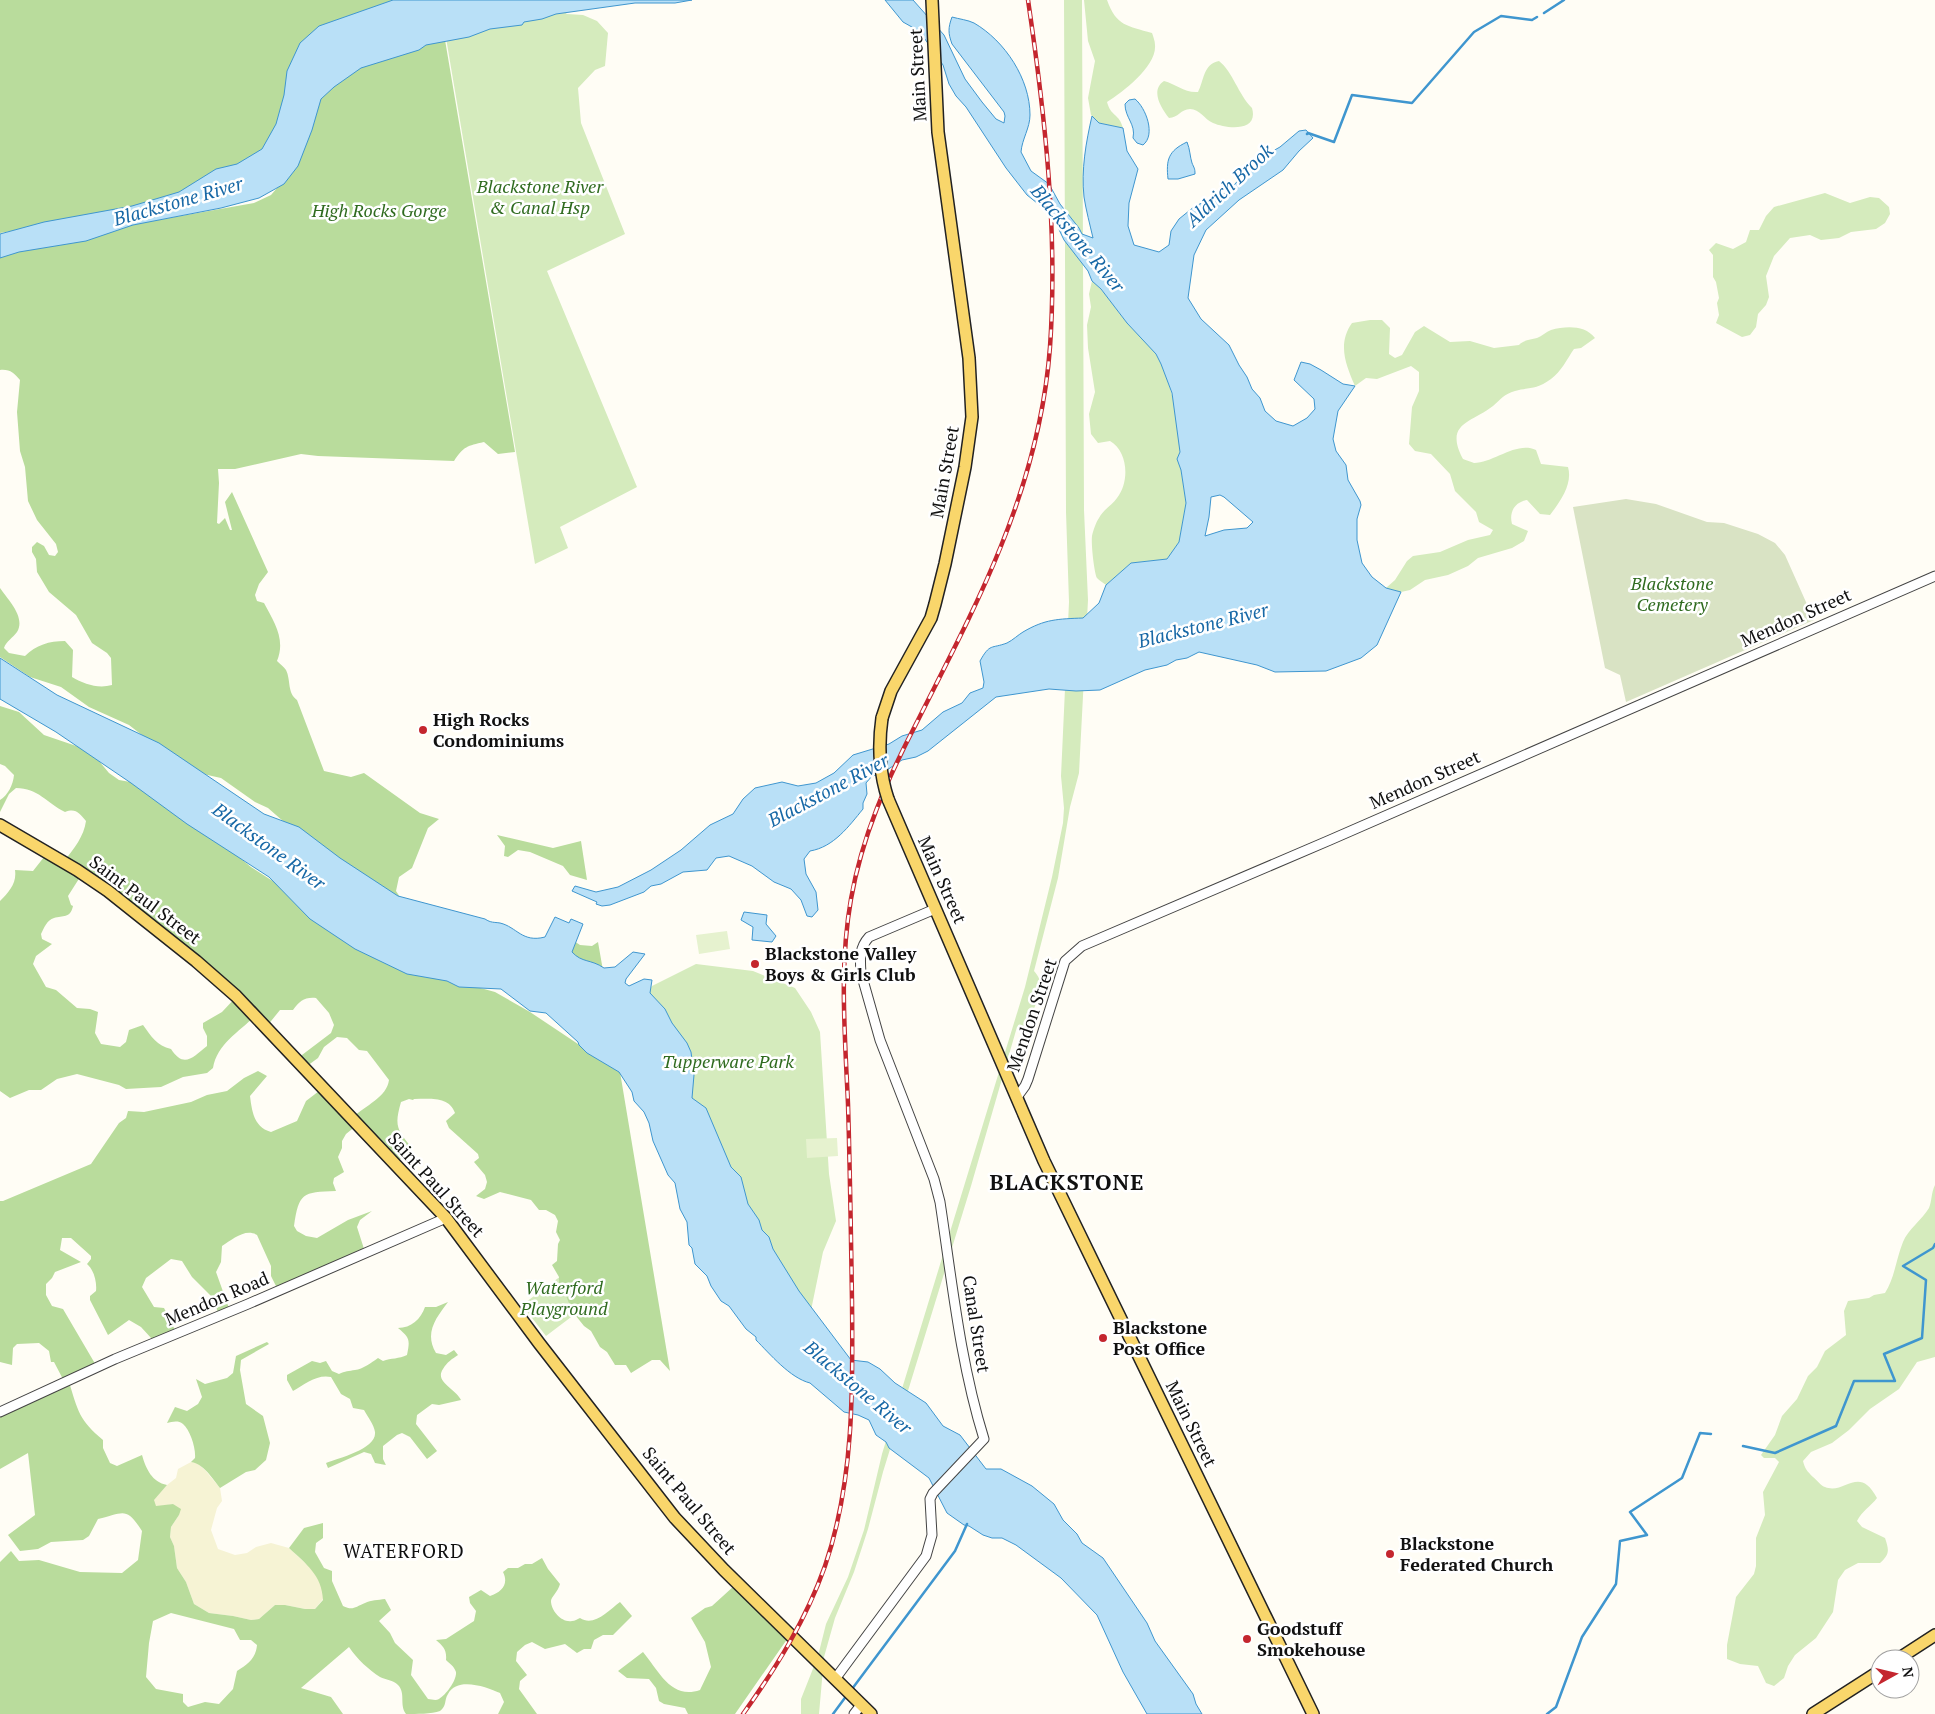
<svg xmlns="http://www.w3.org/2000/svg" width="1935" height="1714" font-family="'PT Serif',serif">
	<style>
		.farmland { fill: #f6f3d4 }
		.green { fill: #d5ebbd }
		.forest { fill: #b9dc9c; fill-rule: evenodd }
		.cemetery { fill: #d9e3c4 }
		.pitch { fill: #e6f2cf }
		.water { fill: #b9e0f7; stroke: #3f96cf; fill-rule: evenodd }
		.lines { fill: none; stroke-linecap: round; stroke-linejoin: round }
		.stream { stroke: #3f96cf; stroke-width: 2.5 }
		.minor-casing { stroke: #444; stroke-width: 11 }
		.major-casing { stroke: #222; stroke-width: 14 }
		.minor { stroke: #fff; stroke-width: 9 }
		.major { stroke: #f9d66b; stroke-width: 11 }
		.rail-casing { stroke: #c4262e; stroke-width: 4.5 }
		.rail { stroke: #fff; stroke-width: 2.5; stroke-dasharray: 8; stroke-linecap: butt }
		.major-bridge-casing { stroke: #222; stroke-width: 14; stroke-linecap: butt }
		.major-bridge { stroke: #f9d66b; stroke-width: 11 }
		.poi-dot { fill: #c4262e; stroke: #fff; stroke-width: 2 }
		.labels { text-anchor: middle; stroke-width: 5; stroke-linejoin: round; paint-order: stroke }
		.street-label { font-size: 18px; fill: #111; stroke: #fff }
		.park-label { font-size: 18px; font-style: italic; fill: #2f6b1f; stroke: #fff }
		.poi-label { font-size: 18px; font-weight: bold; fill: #111; stroke: #fff; text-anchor: start }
		.water-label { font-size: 19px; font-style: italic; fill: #1768a6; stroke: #fff }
		.neighbourhood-label { font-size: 19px; letter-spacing: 1px; fill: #111; stroke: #fff }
		.district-label { font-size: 22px; font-weight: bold; letter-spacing: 1px; fill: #111; stroke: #fff }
	</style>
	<rect width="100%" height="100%" fill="#fffdf5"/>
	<path class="farmland" d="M191 1462 197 1463 205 1470 220 1488 222 1501 217 1508 211 1530 218 1549 235 1555 247 1553 256 1547 271 1543 289 1548 316 1573 323 1589V1599L315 1609H305L285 1605H275L259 1619 251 1620 233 1616 209 1613 194 1604 186 1582 177 1568 174 1546 170 1537 171 1527 179 1515 173 1504 156 1507 153 1500 167 1485 176 1478 178 1469Z"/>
	<path class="green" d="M549 0 567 14 583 15 597 21 608 33 605 66 595 70 578 88 581 123 625 234 547 271 637 487 560 527 568 548 535 564 444 26Z
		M1064 0H1082L1084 510 1088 600 1079 773 1070 807 1058 878 1034 971C1045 983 1040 993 1035 1006 1033 1011 1032 1017 1030 1023L1026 1026 1017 1027 971 1186 883 1472 868 1529 854 1572 835 1618 824 1657 819 1714H801V1699L818 1656 826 1624 848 1577 864 1530 882 1454 1025 987 1052 877 1063 823 1064 808 1061 776 1069 602 1066 512Z
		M1084 0H1107C1116 26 1128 26 1152 33 1153 36 1155 41 1155 45 1157 66 1123 92 1107 102 1111 117 1119 113 1123 128L1099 123 1091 115 1088 98 1095 61 1088 41Z
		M1219 61C1233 72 1238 94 1252 108 1259 132 1227 129 1213 123 1204 119 1200 109 1190 109 1181 109 1178 118 1169 118 1161 108 1150 90 1164 81 1176 84 1184 93 1198 92 1204 81 1203 64 1219 61Z
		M1825 193 1850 203 1870 197 1879 198 1889 207 1890 214 1885 223 1876 229 1851 232 1839 238 1821 240 1810 235 1790 238 1774 256 1766 276 1769 297 1766 305 1758 314 1756 327 1750 335 1742 337 1716 323 1719 315 1717 303 1719 298 1716 282 1713 277V255L1709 250 1716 243 1733 249 1746 242 1750 230H1759L1766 216 1774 207Z
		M1092 281C1107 293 1116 311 1129 325 1138 335 1150 344 1157 356 1169 376 1186 438 1178 459L1181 470 1186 503 1179 542 1167 559 1131 563 1106 585C1103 583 1099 580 1097 578 1094 572 1091 543 1092 536 1093 531 1096 522 1099 518 1103 510 1112 505 1117 498 1130 482 1128 451 1110 441L1098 443 1091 434 1089 414 1095 392 1088 348 1087 325 1091 307 1089 294Z
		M1370 320H1382L1390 328 1389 354 1395 358 1402 355 1415 332 1424 326 1450 342 1470 341 1494 348 1519 345C1523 340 1530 340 1537 338 1542 336 1546 332 1551 330 1566 326 1585 325 1595 338L1581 348 1574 349C1567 359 1561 372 1551 379 1536 390 1530 387 1515 391 1504 394 1501 399 1493 406 1471 423 1444 423 1463 459 1466 460 1471 462 1474 463 1494 463 1516 441 1536 450L1541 464 1568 467C1573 484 1560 502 1550 515L1540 514 1527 500C1514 502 1509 513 1512 524L1528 531 1524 541 1512 548 1478 558 1468 566 1448 575 1425 580 1410 590 1401 592 1386 588 1395 580 1407 561 1413 556 1440 552 1468 540 1490 535 1493 530 1479 522 1476 512 1455 491 1450 474 1431 454 1415 451 1409 444 1412 407 1419 391V372L1411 366 1377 379 1366 378 1355 386C1346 365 1337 344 1352 323Z
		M696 964 753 971 795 988 811 1012 820 1032 829 1174 836 1221 823 1252 809 1320 632 1016 652 986Z
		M1935 1185V1357L1917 1362 1899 1389 1870 1409 1849 1430 1832 1443 1811 1452 1803 1461C1805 1469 1807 1471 1813 1477 1817 1480 1821 1486 1825 1487 1845 1495 1859 1464 1877 1498 1871 1506 1862 1511 1857 1521L1862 1527 1885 1538C1889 1550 1890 1554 1880 1563H1858L1845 1570 1838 1580 1833 1612 1816 1638 1795 1655 1788 1666 1784 1678 1774 1686 1766 1683 1758 1666 1740 1664 1727 1659V1645L1736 1597 1754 1574 1756 1566V1538L1765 1515 1763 1492 1779 1462 1775 1458H1764L1761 1455 1775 1435 1782 1416 1797 1399 1808 1376 1817 1367 1825 1351 1846 1335 1844 1311 1848 1301 1869 1298 1874 1295 1885 1293C1895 1277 1896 1259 1903 1242 1908 1229 1922 1220 1929 1208 1932 1201 1931 1193 1935 1185Z
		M569 1270 595 1299 546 1336 522 1305Z"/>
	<path class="forest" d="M0 0H439L290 100 254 181 70 221 0 233Z
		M445 40 515 452 498 454 484 442C467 446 464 446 454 461L318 456 301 454 235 469H218L219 483 217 523 219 524 225 518 230 530H232L225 502 232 492 268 572 259 584 255 595 257 601 264 603C274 622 286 639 277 661 280 664 284 667 286 670 291 680 287 693 297 700L324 771 351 777 364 773 420 813 439 819 428 828 412 868 399 877 396 891 409 911 353 882 268 808 255 802 221 778 203 774 147 739 129 725 89 707 61 687 30 677 0 657V588C8 600 26 617 17 632 13 638 6 641 4 648L9 653 25 656C36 645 49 641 65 641L73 650 72 677C84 684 98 689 112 685L111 658 107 653 92 643 76 615 49 592 37 572 36 559 32 552V547L37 542 44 546 49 555 55 556 58 552 56 544 37 520 28 501 25 467 20 451 17 412 20 380C14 373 10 369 0 370V255L141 223 254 203 271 195 297 165 319 84 404 50Z
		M0 706 19 712 44 735 85 749 99 761 109 773 119 780 136 783 160 804 184 812 251 867 282 887 444 978 495 992 530 1012 620 1072 670 1371 660 1360H652L631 1373 626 1365H615L607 1352 600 1347 591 1331 584 1326 572 1311 565 1293 559 1287V1277L552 1265 557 1261 558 1244 560 1240 556 1232 558 1221 555 1215 546 1210H539L531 1200 500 1192 484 1199 476 1196 485 1189 487 1182 485 1175 474 1162 479 1158 478 1154 449 1128 446 1121 455 1113C449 1096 430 1099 414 1099L413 1100 409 1099 401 1102C394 1126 397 1130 412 1148L396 1163 357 1125 346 1134 342 1141V1148L338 1157 344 1172 334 1178 333 1183 336 1191C302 1192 299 1193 294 1226L297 1231 306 1236 317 1238 348 1220 372 1211 360 1220 357 1227 365 1252 278 1290 271 1276V1266L257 1235C245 1228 232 1240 222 1246L221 1262 216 1272 230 1311 219 1315 212 1297 192 1277 182 1261 171 1259 146 1278 142 1287 154 1307 164 1308 175 1330 152 1339 141 1327 129 1320 108 1335 90 1300V1296L96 1291C97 1282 94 1270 87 1264L91 1259V1256L71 1238H62L60 1250 81 1262 55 1272 52 1278 46 1284V1295L52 1306 63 1309 97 1367 69 1382C78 1411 79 1420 103 1440V1448L110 1463 117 1466 142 1455C146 1469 152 1482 167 1485L154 1500 156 1506 173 1504 181 1509 179 1515 171 1527 170 1537 174 1546 177 1568 186 1582 194 1604 209 1613 233 1616 251 1620 259 1619 275 1605H285L305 1609H315L323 1600C322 1575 306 1564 289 1548L304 1528 323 1523V1538L316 1543 315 1552 324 1568 332 1571V1581L343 1606C353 1611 355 1607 365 1603 371 1600 378 1600 385 1599L391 1610 379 1621 390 1633 395 1643 413 1660 411 1675 428 1699C432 1699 435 1701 439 1699 446 1695 457 1680 456 1672 454 1666 450 1664 446 1660 447 1650 443 1646 436 1640L446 1639 474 1621 476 1611 470 1603 469 1597 481 1590 490 1596C502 1592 509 1584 503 1572L508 1568H518L525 1564H532L542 1558 548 1569 560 1584C558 1592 551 1597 551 1601 551 1611 562 1623 572 1621 575 1621 577 1619 580 1618 594 1627 608 1611 620 1602L632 1616 613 1635H603L594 1640 591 1649H584L577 1653 565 1644 545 1649 532 1642 525 1645 517 1652 516 1661 527 1675 520 1681 519 1689 537 1714H498L504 1702 500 1693C487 1687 457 1676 448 1694 444 1700 447 1706 440 1711 432 1714 416 1714 406 1714 399 1705 406 1693 398 1685 393 1680 386 1680 380 1677 369 1670 357 1659 349 1647L301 1688 331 1697 343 1714H0V1562L11 1551 19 1561 39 1560 80 1572 122 1573 138 1560 142 1531C126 1506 124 1513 98 1519L89 1536 83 1540 51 1542 38 1549 20 1551 8 1535 35 1515 28 1453 0 1469V1412L65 1383 54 1362H51L49 1351 39 1343 17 1344 13 1348 12 1365 0 1362V1201H3L91 1164 119 1123 126 1118 128 1111 144 1112 191 1102 207 1095 227 1091 244 1078 258 1071 267 1076 250 1096C252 1112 254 1127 271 1132L297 1121 306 1101 323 1088 353 1117C365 1106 387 1097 389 1080L367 1051 359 1050 347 1038 337 1037 324 1047 318 1058 307 1066 298 1058 331 1033 334 1025 329 1013 316 998C304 997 300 1001 293 1010H280L267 1026 255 1016C239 1032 217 1044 213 1068L207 1073 183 1077 161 1087 126 1089 119 1085 77 1074 57 1079 41 1090H29L10 1098 0 1091V901C9 892 17 883 15 870L33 871 48 852 64 861C74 849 84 836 86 821 79 813 76 808 65 812 47 803 38 788 16 788L9 794 0 812V800C8 795 13 785 14 775L5 766 0 764ZM82 874 237 996 222 1012 203 1023V1028L207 1036V1046C193 1057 184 1069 171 1049 157 1046 151 1036 143 1025L129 1030 126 1042 120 1047 101 1044 95 1033 98 1012 90 1009 77 1008 56 990 46 987 33 964 36 956 52 944 42 939 41 934C44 928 47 920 54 918 63 915 70 919 73 906L71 905 68 896ZM171 1613 234 1629 240 1640H251L257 1645C256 1658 248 1664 237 1671L233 1689 219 1704 205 1702 188 1707 183 1702V1694L156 1689 146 1677 149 1643 153 1621Z
		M497 835 553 848 581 841 587 880 570 875 563 866 530 852 518 850 508 857 504 856 505 846Z
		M574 941 580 945 592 946 598 942 605 982 569 956Z
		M448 1302C436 1318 424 1333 436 1353L446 1355 454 1350 458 1355C452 1359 447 1362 443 1369 434 1382 456 1389 461 1400L439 1405 432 1404 417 1415 416 1424 437 1451 427 1459 410 1437 402 1433 397 1435 383 1446V1459L386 1465 375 1463 371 1454 364 1452 328 1468 326 1463C339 1458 377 1449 375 1432 374 1425 368 1417 364 1410L353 1408 350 1399 341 1394 331 1377C317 1374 305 1384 293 1391L287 1380V1375L312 1361 320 1363 326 1361 332 1371 339 1374C345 1371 349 1371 355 1370 363 1369 371 1363 378 1358L383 1361C391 1358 399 1359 407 1355 410 1340 410 1338 398 1328 411 1328 421 1319 425 1307H436Z
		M267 1342 269 1344 241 1360 240 1370 246 1404 263 1416 270 1443 266 1460 255 1470 246 1472 220 1488C212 1478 204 1464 191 1462L195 1458C196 1448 190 1430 183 1424 178 1420 172 1422 167 1423L175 1407 187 1411 198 1404 202 1397 196 1379 205 1384 227 1378 233 1373 236 1356Z
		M734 1586 790 1635 735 1714H688L685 1708 664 1704 659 1701 656 1688 649 1679 627 1678 618 1671 643 1652C659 1671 671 1700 700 1690L711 1667 705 1642 691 1618 705 1608 712 1606Z"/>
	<path class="cemetery" d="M1626 499 1656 504 1707 522 1724 523 1758 534 1775 543 1785 555 1814 620 1626 702 1620 675 1605 668 1573 507Z"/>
	<path class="pitch" d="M727 931 730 949 699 954 696 935Z
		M837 1138 838 1156 807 1158 806 1139Z"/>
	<path class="water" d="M393 0H692L675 3H635L556 14 542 19 524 22 522 25 490 29 469 37 426 45 419 50 361 68 334 87 321 99 312 130 298 166 284 184 259 198 221 208 133 225 86 241 19 252 0 258V234L44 222 132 206 179 192 216 169 237 164 262 149 276 124 284 95 287 71 300 43 319 26Z
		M885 0H913L944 35 965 79 982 102 996 119 1004 123 1005 116 1004 112 952 44C948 33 948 28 952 17 959 19 968 20 974 23 1005 41 1030 79 1030 115 1030 128 1022 139 1021 152L1031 171 1049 184 1060 204 1079 228 1082 234 1093 238C1090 225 1086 210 1084 197 1081 170 1086 142 1092 116L1099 123 1123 128 1127 151 1138 169 1129 203 1128 226 1134 245 1159 252 1169 245 1171 231 1179 219 1195 206 1228 192 1255 161 1280 147 1299 131 1306 130 1313 138 1299 151 1283 170 1239 200 1206 230 1194 255 1188 298 1201 319 1229 345 1239 365 1247 377 1252 389 1260 398 1265 411 1276 421 1293 426 1307 418 1315 409 1314 399 1294 380 1301 362 1310 364 1321 370 1343 384 1355 386 1338 411 1333 439 1336 451 1346 465 1348 480 1360 501 1361 505 1357 519V540L1362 563 1372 577 1386 588 1401 592 1377 645 1361 658 1326 671 1275 672 1257 665 1199 652 1187 658 1176 660 1167 665 1145 670 1100 690 1076 691 1049 689 996 697 928 751 916 757 902 760 881 774 872 776 866 783 867 794 863 803V809C849 826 834 847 810 851L804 859 806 874 816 892 818 910 812 917 807 916 801 900 791 889 774 882 752 866 729 856 716 858 707 870 683 872 661 884 651 886 644 892 610 905 602 906 596 904 597 902 572 891 575 886 596 892 618 887 651 870 681 850 710 825 733 814 743 799 755 788 782 782 798 786 816 783 834 773 853 755 889 744 902 736 922 730 943 712 962 703 970 693 983 688 984 682 980 661C990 643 991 649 1007 643 1013 640 1018 635 1023 632 1045 619 1058 619 1083 618L1099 603 1106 585 1131 563 1167 559 1179 542 1186 503 1181 470 1177 459 1180 452 1172 393 1161 364 1156 354 1127 323 1101 289 1092 281 1088 271 1064 240 1052 215 1027 195 1006 168 966 107 956 96 949 84 943 65 927 42 919 31 903 22ZM1220 495 1224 497 1253 522 1247 528 1224 530 1205 536 1209 517 1211 497Z
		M1135 99C1146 108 1156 135 1143 145L1137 143 1133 138C1136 124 1125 118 1125 104L1129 100Z
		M1187 142C1190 149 1190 157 1192 163 1194 168 1195 168 1195 174L1178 179H1168C1166 160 1168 151 1187 142Z
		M0 658 57 695 159 743 264 814 299 827 340 858 398 896 485 919C491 923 494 922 500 923 517 927 522 943 545 937L555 917 569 923 571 919 583 924 572 952C582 963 591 959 604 968L615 967 633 952 645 954 626 979 625 983 629 986 644 979 652 980 650 993 665 1009 672 1023 687 1043 691 1052 694 1075 692 1098 706 1108 731 1167 741 1177 748 1204 759 1220 762 1230 769 1237 773 1249 799 1291 851 1360 868 1362 880 1369 895 1383 926 1403 943 1426 960 1435 986 1469H1001L1032 1486 1054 1504 1063 1520 1077 1534 1082 1543 1103 1558 1147 1623 1155 1641 1193 1694 1196 1704 1202 1714H1147L1123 1672 1097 1615 1061 1578 1016 1545 1002 1538H992L983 1535 969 1526 964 1525 947 1513 929 1478 889 1448 886 1442 876 1435 869 1420 858 1415 844 1412 810 1383C790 1378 770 1354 756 1340V1337L746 1329 729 1306 721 1301 711 1286 707 1276 695 1264 692 1248 689 1245 687 1222 680 1209 675 1183 668 1175 653 1141 649 1123 644 1112 634 1101 632 1092 619 1072 587 1053 579 1045 578 1042 546 1013 530 1011 501 989 459 987 447 981 407 974 355 949 310 919 269 877 187 824 131 783 56 732 0 699Z
		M744 912 767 915 766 924 776 936 772 942 752 940 753 927 741 920Z"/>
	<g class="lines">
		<path class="stream" d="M1544 13 1564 0
			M1307 134 1308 133 1334 142 1352 95 1412 103 1474 32 1501 16 1532 20 1537 17
			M1743 1446 1775 1453 1836 1426 1854 1381H1895L1884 1354 1922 1338 1926 1280 1903 1266 1933 1248 1935 1244
			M852 1689 955 1551 967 1524
			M833 1714 847 1695
			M1547 1714 1556 1707 1582 1637 1616 1584 1620 1541 1647 1535 1630 1512 1682 1478 1700 1433 1711 1434"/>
		<defs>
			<path id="minor" d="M1017 1097 1025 1086 1028 1079 1065 961 1082 946 1330 840 1935 576
				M0 1412 115 1359 248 1304 446 1218
				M835 1679 926 1556 932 1535 930 1499 933 1493 984 1439C960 1362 952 1281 940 1202L934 1179 880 1040 861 973C860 959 859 948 869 937L935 909
				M854 1714 861 1705"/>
			<path id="major" d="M882 718 891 691 931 618 935 604 945 564 965 467 972 417 969 358 938 132 932 0
				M888 799 1044 1161 1313 1714
				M0 825 77 870 108 891 196 961 236 996 446 1218 539 1343 675 1518 724 1570 871 1714
				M1898 1659 1935 1635
				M1813 1714 1880 1671"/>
		</defs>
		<use href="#minor" class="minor-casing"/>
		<use href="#major" class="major-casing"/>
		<use href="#minor" class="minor"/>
		<use href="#major" class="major"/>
		<defs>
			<path id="rail" d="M743 1714C776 1668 806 1620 825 1566 854 1481 853 1389 852 1301 851 1235 850 1169 848 1104 845 1036 839 966 851 899 862 836 887 780 916 724 945 666 977 606 1001 546 1026 484 1045 415 1050 347 1058 231 1045 115 1028 0"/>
		</defs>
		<use href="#rail" class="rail-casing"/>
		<use href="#rail" class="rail"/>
		<defs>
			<path id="major-bridge" d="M882 718C878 746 879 772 888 799"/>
		</defs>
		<use href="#major-bridge" class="major-bridge-casing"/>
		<use href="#major-bridge" class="major-bridge"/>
	</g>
	<g class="poi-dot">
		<circle cx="423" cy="730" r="5"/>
		<circle cx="755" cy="964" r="5"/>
		<circle cx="1103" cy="1338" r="5"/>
		<circle cx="1390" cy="1554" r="5"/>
		<circle cx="1247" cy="1639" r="5"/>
	</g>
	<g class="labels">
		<g class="street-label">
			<text transform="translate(918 75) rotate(-93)" y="6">Main Street</text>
			<text transform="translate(945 472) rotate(-80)" y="6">Main Street</text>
			<text transform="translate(1796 618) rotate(-24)" y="6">Mendon Street</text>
			<text transform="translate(1425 780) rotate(-24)" y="6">Mendon Street</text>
			<text transform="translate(942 880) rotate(66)" y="6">Main Street</text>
			<text transform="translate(145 900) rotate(37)" y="6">Saint Paul Street</text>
			<text transform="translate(1032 1015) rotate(-71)" y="6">Mendon Street</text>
			<text transform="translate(436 1185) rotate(48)" y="6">Saint Paul Street</text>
			<text transform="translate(217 1299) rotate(-23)" y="6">Mendon Road</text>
			<text transform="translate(976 1324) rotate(81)" y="6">Canal Street</text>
			<text transform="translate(1191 1424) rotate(64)" y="6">Main Street</text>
			<text transform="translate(689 1501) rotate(50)" y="6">Saint Paul Street</text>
		</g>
		<g class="park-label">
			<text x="540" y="193">Blackstone River<tspan x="540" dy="21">&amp; Canal Hsp</tspan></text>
			<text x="379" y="217">High Rocks Gorge</text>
			<text x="1672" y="590">Blackstone<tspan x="1672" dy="21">Cemetery</tspan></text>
			<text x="728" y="1068">Tupperware Park</text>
			<text x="564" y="1294">Waterford<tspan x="564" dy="21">Playground</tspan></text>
		</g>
		<g class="poi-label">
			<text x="433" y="726">High Rocks<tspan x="433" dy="21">Condominiums</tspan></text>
			<text x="765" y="960">Blackstone Valley<tspan x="765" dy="21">Boys &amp; Girls Club</tspan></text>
			<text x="1113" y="1334">Blackstone<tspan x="1113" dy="21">Post Office</tspan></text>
			<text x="1400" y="1550">Blackstone<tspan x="1400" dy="21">Federated Church</tspan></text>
			<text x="1257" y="1635">Goodstuff<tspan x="1257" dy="21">Smokehouse</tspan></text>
		</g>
		<g class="water-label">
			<text transform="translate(1229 185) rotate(-43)" y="7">Aldrich Brook</text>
			<text transform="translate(178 201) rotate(-16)" y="7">Blackstone River</text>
			<text transform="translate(1078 238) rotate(50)" y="7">Blackstone River</text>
			<text transform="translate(1203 625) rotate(-14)" y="7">Blackstone River</text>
			<text transform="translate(828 790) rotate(-28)" y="7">Blackstone River</text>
			<text transform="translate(269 846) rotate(36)" y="7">Blackstone River</text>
			<text transform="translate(858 1387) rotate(40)" y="7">Blackstone River</text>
		</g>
		<g class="neighbourhood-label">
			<text x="404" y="1558">WATERFORD</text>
		</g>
		<g class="district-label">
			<text x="1067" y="1190">BLACKSTONE</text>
		</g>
	</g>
	<g transform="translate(1895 1674) rotate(82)"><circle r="24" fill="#ffffff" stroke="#a0a0a0"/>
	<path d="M0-4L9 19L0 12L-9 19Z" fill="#c4262e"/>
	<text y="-8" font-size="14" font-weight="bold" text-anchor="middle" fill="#111111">N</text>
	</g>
</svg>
